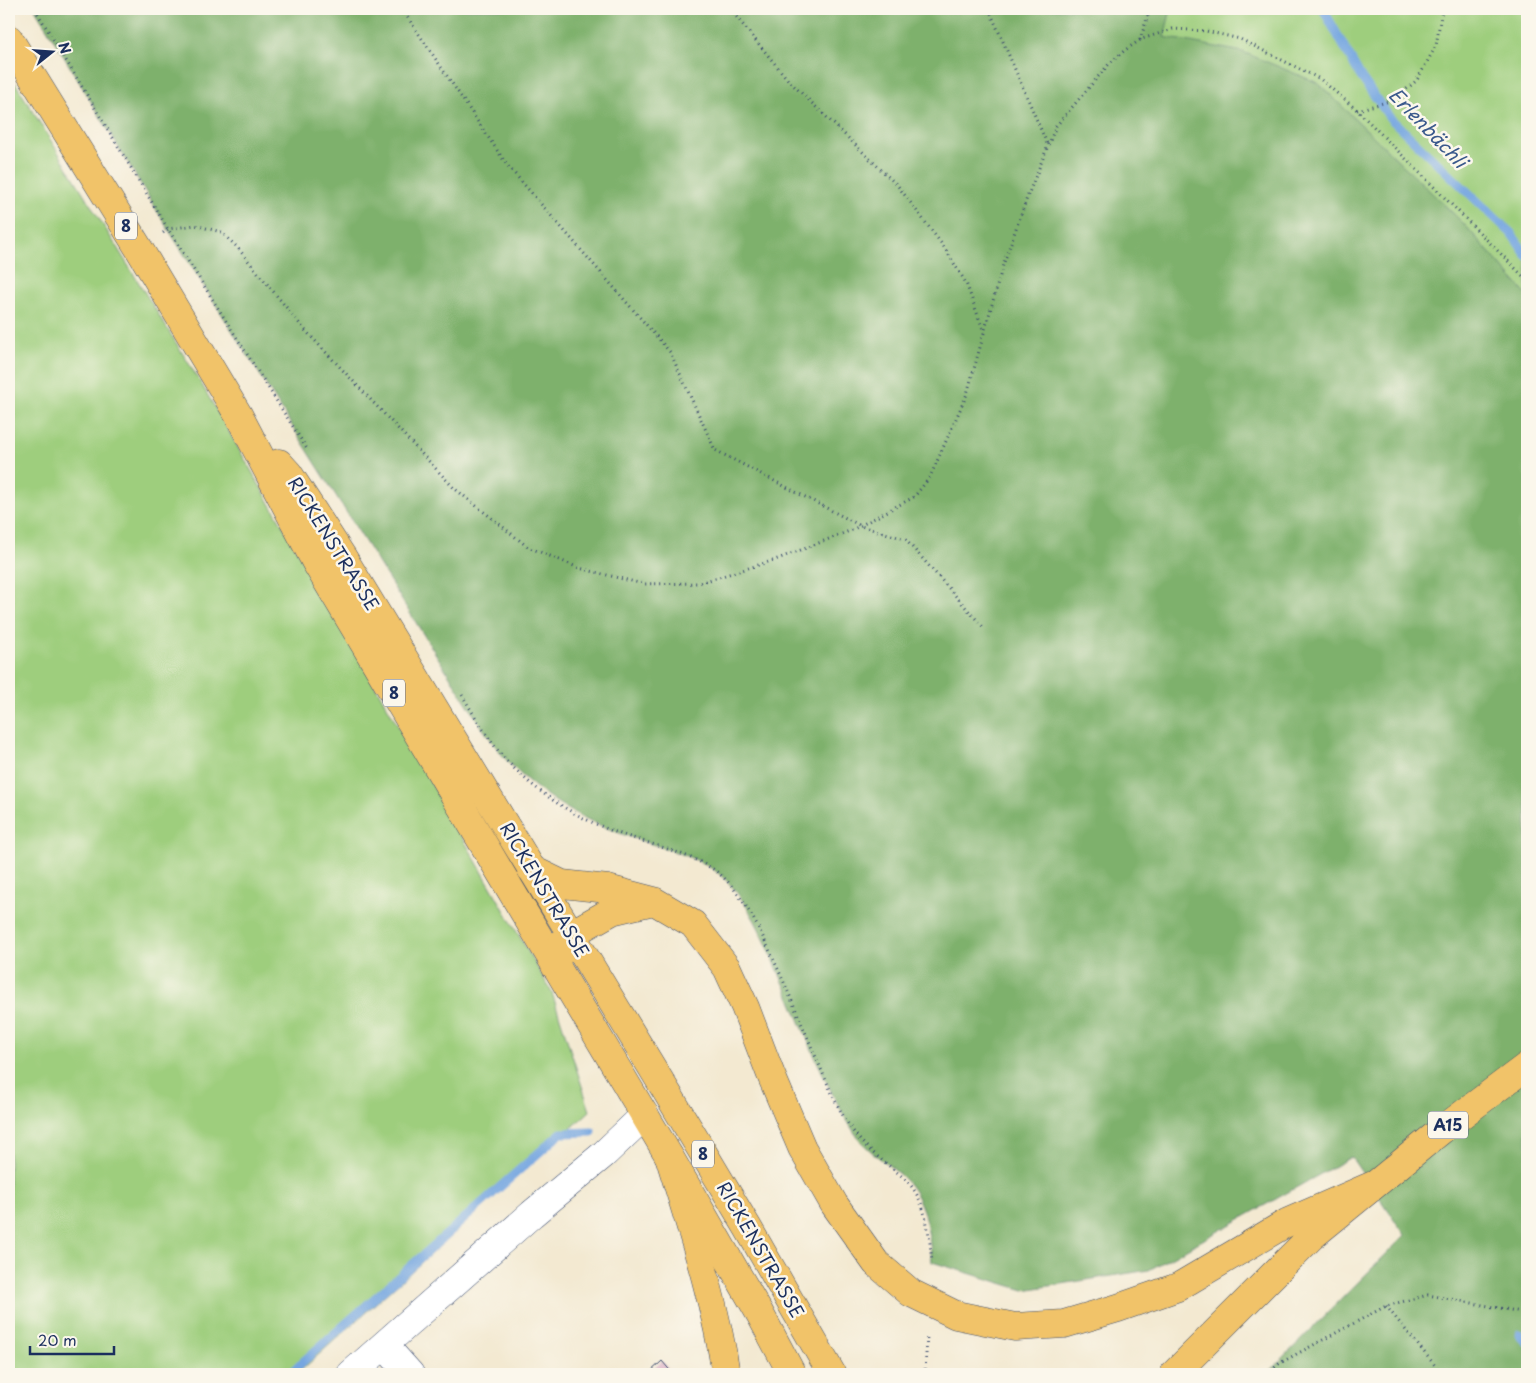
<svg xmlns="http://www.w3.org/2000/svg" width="1536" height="1383" font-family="'Playpen Sans',sans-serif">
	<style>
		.green { fill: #9ece7d; stroke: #5c7e6e }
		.forest { fill: #7eb16c; stroke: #4c7065 }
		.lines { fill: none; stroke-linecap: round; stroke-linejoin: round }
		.stream { stroke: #75a6e0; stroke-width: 9 }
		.building { fill: #d29dbc }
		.minor-casing { stroke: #3b4b6f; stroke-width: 29 }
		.major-casing { stroke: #3b4b6f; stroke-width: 29 }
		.highway-casing { stroke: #3b4b6f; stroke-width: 29 }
		.path { stroke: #3b4b6f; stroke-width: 3; stroke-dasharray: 1 4; stroke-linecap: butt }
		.minor { stroke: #fff; stroke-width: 28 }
		.major { stroke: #f1c369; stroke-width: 28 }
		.highway { stroke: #f1c369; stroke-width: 28 }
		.labels { text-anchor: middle; stroke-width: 5; stroke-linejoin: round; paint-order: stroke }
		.shield { fill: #fbf7ec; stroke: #5e6b89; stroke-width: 1 }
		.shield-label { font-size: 16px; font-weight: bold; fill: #1b2f5e }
		.street-label { font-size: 18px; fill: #1b2f5e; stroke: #fbf7ec }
		.water-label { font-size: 19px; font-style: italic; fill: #3a598c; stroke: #fbf7ec }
	</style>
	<rect width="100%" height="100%" fill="#fbf7ec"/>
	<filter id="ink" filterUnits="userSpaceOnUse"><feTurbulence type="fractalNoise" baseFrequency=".02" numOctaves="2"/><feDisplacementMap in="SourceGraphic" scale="10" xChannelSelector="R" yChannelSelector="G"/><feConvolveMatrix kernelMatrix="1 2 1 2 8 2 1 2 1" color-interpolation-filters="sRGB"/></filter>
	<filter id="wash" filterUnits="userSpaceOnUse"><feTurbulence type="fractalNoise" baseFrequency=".0096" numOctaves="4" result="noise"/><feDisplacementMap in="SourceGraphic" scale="20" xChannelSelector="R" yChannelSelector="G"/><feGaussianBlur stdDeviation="1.12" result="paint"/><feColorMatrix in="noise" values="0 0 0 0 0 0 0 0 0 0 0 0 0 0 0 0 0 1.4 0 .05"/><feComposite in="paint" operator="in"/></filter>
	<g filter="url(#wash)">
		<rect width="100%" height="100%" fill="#f3e9d1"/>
		<path class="green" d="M1171 9H1527V295L1463 223 1318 83 1163 37Z
			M9 73 199 380 552 993 590 1111 297 1374H9Z"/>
		<path class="forest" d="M35 9H1171L1164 37 1243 52 1318 83 1463 223 1527 295V1374H1267L1405 1235 1351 1157 1149 1270 1024 1290 932 1262C929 1234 926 1203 906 1181 891 1164 867 1153 854 1132 824 1085 805 1032 783 982 767 946 747 893 714 870 695 856 656 846 633 838 584 821 545 800 508 762 499 752 491 740 483 729L168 229Z"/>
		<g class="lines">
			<path class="stream" d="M1323 9 1361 77 1390 118 1511 233 1527 256
				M1519 1334 1527 1342
				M289 1374 561 1133 592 1132"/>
		</g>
		<g id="blocks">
			<path class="building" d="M662 1361 673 1374H648Z"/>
		</g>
	</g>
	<g filter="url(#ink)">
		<use href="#blocks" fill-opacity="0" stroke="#3b4b6f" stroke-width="1"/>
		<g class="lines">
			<defs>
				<path id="minor" d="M384 1345 410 1374
					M351 1374 532 1214 604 1154 645 1115"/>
				<path id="major" d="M9 39 138 247 239 416 315 561 669 1156 760 1314 792 1374
					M279 463 289 474 342 556 668 1094 748 1228 832 1374"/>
				<path id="highway" d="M531 869 562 884 608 889 654 901 693 924 727 968 745 1007 771 1075 802 1148 834 1204 876 1263 911 1293 956 1315 1015 1327 1064 1324 1118 1308 1178 1287 1288 1222 1373 1185
					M555 966 562 943 580 929 612 911 650 902
					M669 1156C691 1228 715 1300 726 1374
					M1174 1374 1311 1237 1443 1129 1527 1066"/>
			</defs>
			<use href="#minor" class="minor-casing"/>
			<use href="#major" class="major-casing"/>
			<use href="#highway" class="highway-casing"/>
			<path class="path" d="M35 9 168 229 307 449
				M402 9 507 165 670 352 715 450 861 526 905 539 985 629
				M730 9 789 81 898 186 944 247 966 283 984 332
				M989 9 1048 146
				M1140 40 1150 9
				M1357 110 1394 100 1417 80 1436 46 1442 9
				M163 233 168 229 195 225 221 232 237 247 304 329 454 488 528 547 579 568 643 584 699 583 775 560 852 530 914 497 930 477 967 394 1003 265 1028 195 1056 126 1109 64 1125 50 1142 39 1173 29 1206 31 1240 39 1320 79 1357 110 1527 280
				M462 695C476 718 490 743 508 762 539 795 577 818 618 833 649 844 685 852 713 869 733 882 749 910 760 931 781 973 799 1018 818 1062 829 1087 839 1113 856 1135 869 1152 888 1164 905 1179 927 1200 929 1234 932 1262
				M1386 1306 1442 1374
				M925 1374 927 1335
				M1267 1374 1280 1363 1386 1306 1428 1295 1527 1313"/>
			<use href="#minor" class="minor"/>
			<use href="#major" class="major"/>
			<use href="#highway" class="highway"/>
		</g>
	</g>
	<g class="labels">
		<g class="shield">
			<rect x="115" y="212.5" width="22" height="27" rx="4"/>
			<rect x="383" y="679.5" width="22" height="27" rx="4"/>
			<rect x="1428" y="1111.5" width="40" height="27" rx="4"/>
			<rect x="692" y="1140.5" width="22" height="27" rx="4"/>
		</g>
		<g class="shield-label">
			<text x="126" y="232">8</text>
			<text x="394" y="699">8</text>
			<text x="1448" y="1131">A15</text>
			<text x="703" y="1160">8</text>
		</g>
		<g class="street-label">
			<text transform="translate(333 544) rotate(58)" y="6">RICKENSTRASSE</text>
			<text transform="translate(544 890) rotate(59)" y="6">RICKENSTRASSE</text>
			<text transform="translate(760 1250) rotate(60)" y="6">RICKENSTRASSE</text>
		</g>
		<g class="water-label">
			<text transform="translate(1428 128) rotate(46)" y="7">Erlenbächli</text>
		</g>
	</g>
	<rect width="1536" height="1383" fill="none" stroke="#fbf7ec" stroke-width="30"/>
	<g transform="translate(52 52) rotate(73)" stroke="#fbf7ec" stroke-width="4" paint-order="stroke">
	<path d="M0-4L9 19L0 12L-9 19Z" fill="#1b2f5e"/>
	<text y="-8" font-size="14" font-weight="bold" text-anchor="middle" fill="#1b2f5e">N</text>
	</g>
	<path d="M30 1346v8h84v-8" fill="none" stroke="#1b2f5e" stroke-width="2.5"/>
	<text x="38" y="1346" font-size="15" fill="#1b2f5e" stroke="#fbf7ec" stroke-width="4" paint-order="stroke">20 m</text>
</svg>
